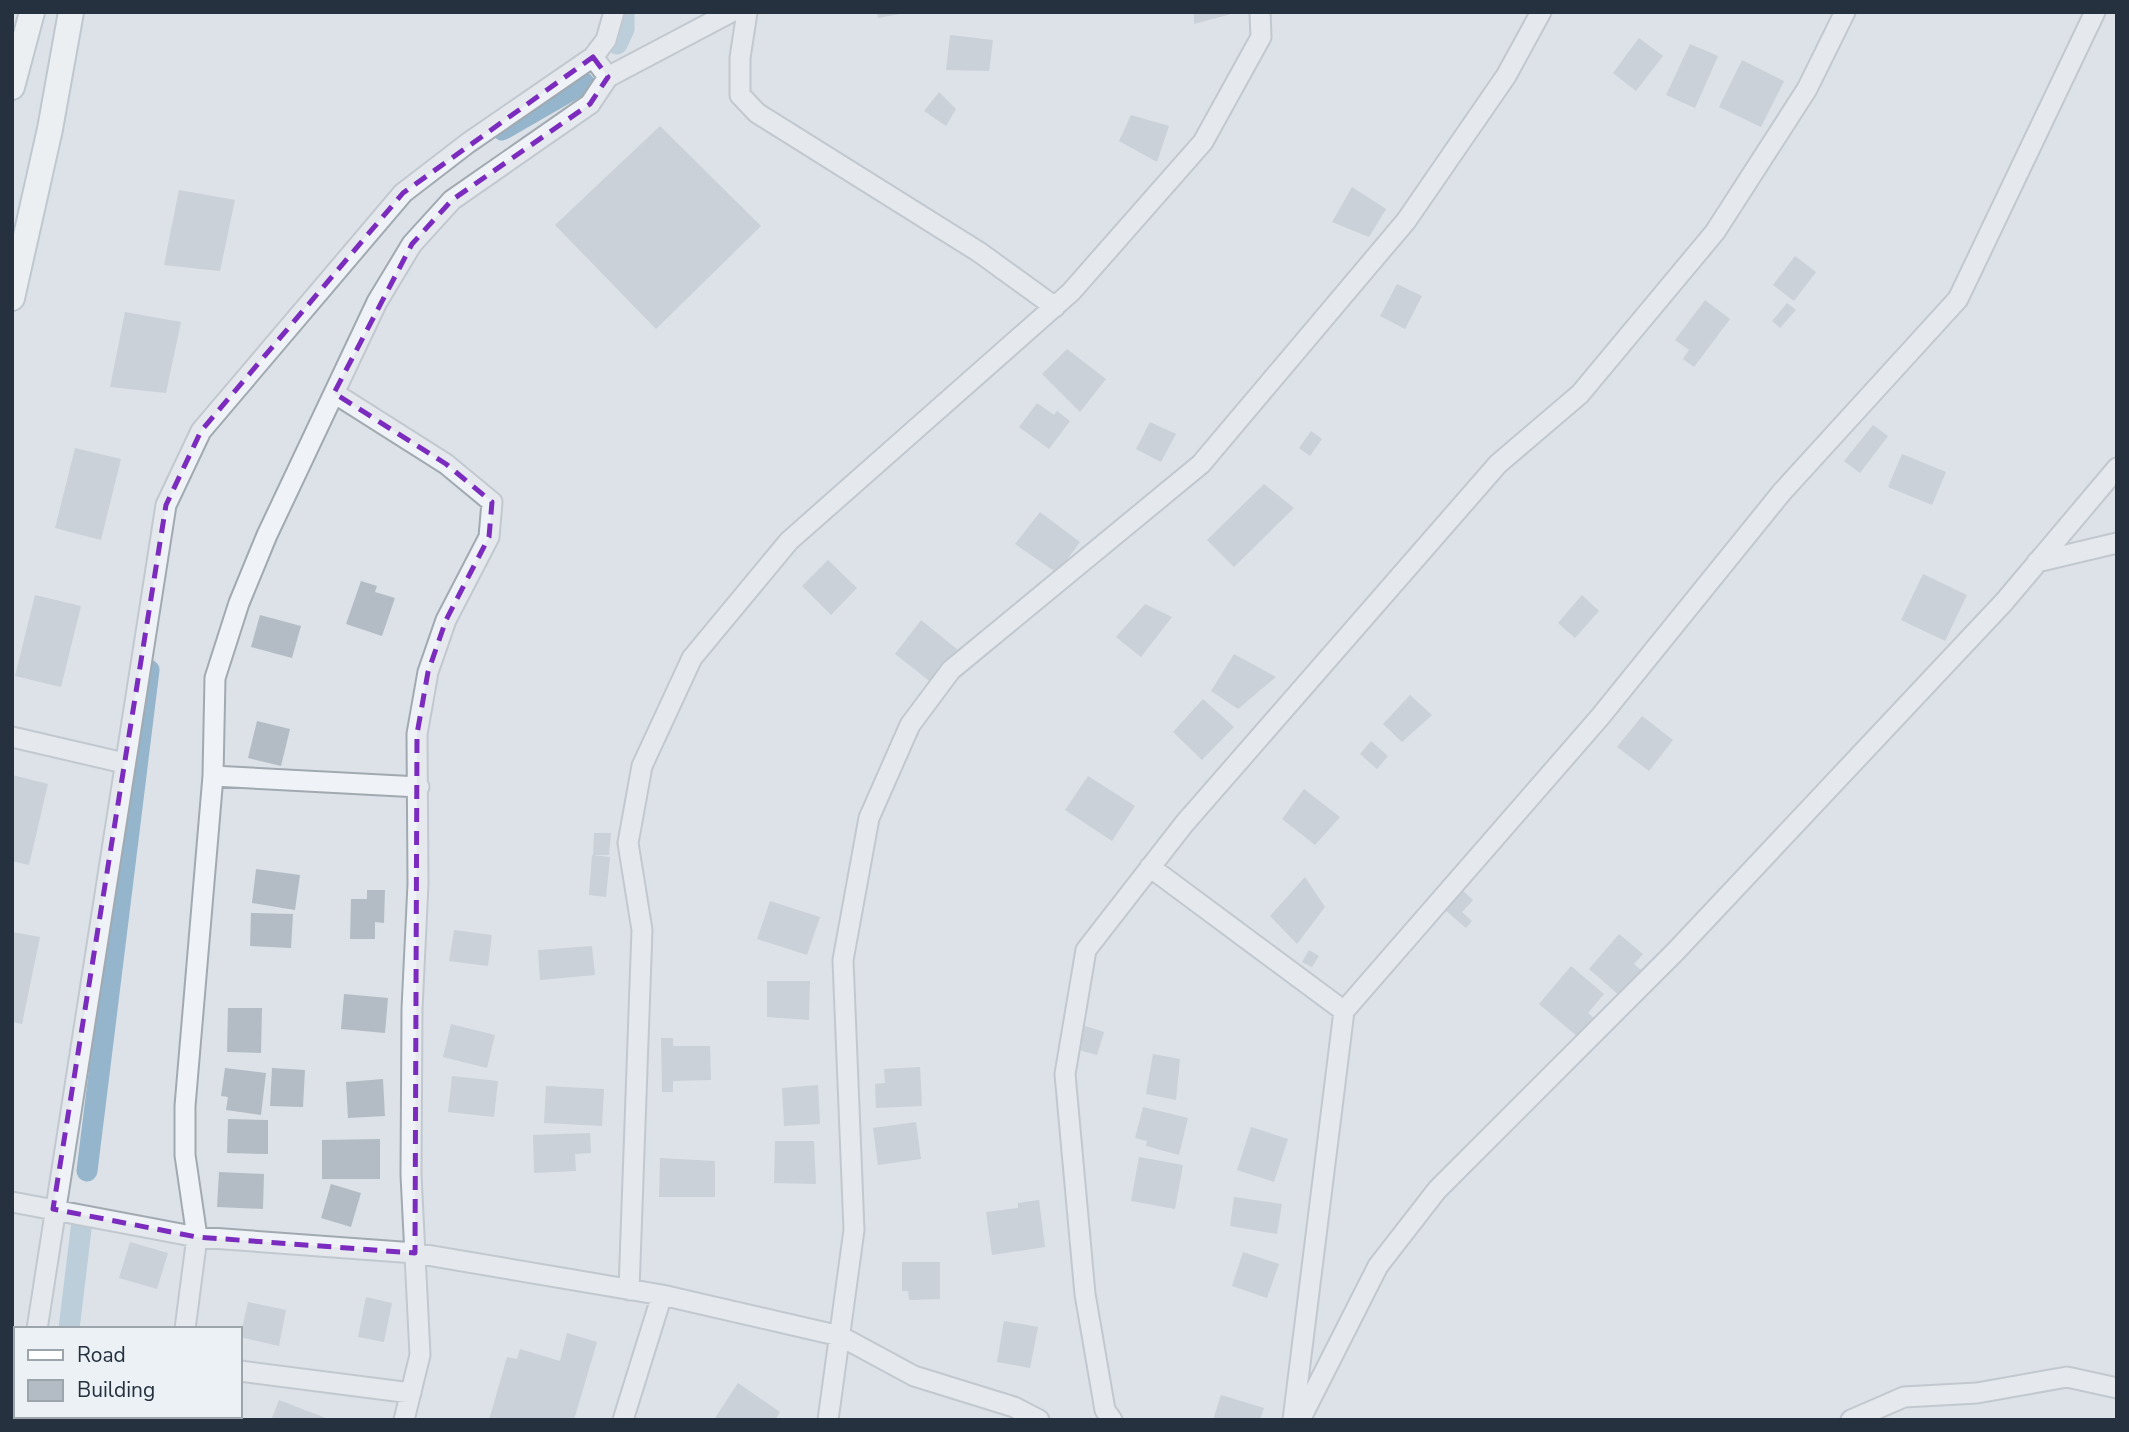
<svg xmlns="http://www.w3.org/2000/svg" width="2129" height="1432" font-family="'Nunito Sans',sans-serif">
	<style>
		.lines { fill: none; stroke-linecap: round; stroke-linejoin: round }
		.canal { stroke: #94b5cb; stroke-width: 21 }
		.building { fill: #b3bcc5 }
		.minor-casing { stroke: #a1a9b1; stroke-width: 23 }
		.major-casing { stroke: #9ba8b4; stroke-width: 28 }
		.minor { stroke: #eff2f6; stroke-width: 19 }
		.major { stroke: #fff; stroke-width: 24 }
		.marked { fill: none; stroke: #7b2cbf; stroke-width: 5; stroke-dasharray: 14 9; stroke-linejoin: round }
	</style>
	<rect width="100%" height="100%" fill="#dce2e7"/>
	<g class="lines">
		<path class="canal" d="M617 44 624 29V12
			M502 130 584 83
			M87 1171 149 670
			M69 1329 82 1221"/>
	</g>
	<path class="building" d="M877 12H900V14L878 18Z
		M1194 12H1235V13L1194 24Z
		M950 35 993 40 989 71 946 70Z
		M1639 38 1663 56 1636 91 1613 73Z
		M1690 44 1718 56 1695 108 1666 95Z
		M1742 60 1784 81 1761 127 1719 107Z
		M939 92 956 109 946 126 924 111Z
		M1131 115 1169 126 1157 162 1119 141Z
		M660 126 761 226 656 329 555 225Z
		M1352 187 1386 209 1369 237 1332 222Z
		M179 190 235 200 220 271 164 265Z
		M1795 256 1816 272 1794 301 1773 285Z
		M1397 284 1422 296 1405 329 1380 316Z
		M1705 300 1730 319 1694 367 1683 359 1689 350 1675 340Z
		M1787 303 1796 310 1780 328 1772 321Z
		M125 312 181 322 166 393 110 387Z
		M1067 349 1106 379 1080 412 1042 374Z
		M1037 403 1054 415 1057 411 1070 421 1049 449 1019 427Z
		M1150 422 1176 434 1161 462 1136 449Z
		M1873 425 1888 436 1860 473 1844 461Z
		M1311 431 1322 439 1310 456 1299 448Z
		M75 448 121 459 101 540 55 528Z
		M1902 454 1946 472 1932 505 1888 487Z
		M1264 484 1294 508 1234 567 1207 540Z
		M1040 512 1080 542 1057 573 1015 544Z
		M828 560 857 588 831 615 802 586Z
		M1923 574 1967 595 1945 641 1901 620Z
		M361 581 377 586 375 592 395 598 382 636 346 624Z
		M35 595 81 606 61 687 15 676Z
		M1582 595 1599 611 1575 638 1558 623Z
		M1145 604 1172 617 1141 657 1116 637Z
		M260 615 301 626 292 658 251 647Z
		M921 620 958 650 932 683 895 654Z
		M1234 654 1276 677 1238 709 1211 691Z
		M1410 695 1432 715 1402 742 1383 724Z
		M1203 699 1234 727 1202 760 1173 732Z
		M1642 716 1673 740 1649 771 1617 747Z
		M257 721 290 729 281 766 248 758Z
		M1371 741 1388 756 1377 769 1360 754Z
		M12 775 48 784 29 865 12 861Z
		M1088 776 1135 806 1112 841 1065 810Z
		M1304 789 1340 817 1315 845 1282 819Z
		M594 833H611L609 855H593Z
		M592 855 610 857 606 897 589 895Z
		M256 869 300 875 295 910 252 903Z
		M1305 877 1325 907 1297 944 1270 916Z
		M367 890H385L384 923 375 922V939H350L351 899H367Z
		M1462 890 1473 900 1462 912 1472 921 1466 928 1445 910Z
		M770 901 820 917 807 955 757 939Z
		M251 913 293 914 291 948 250 946Z
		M454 930 492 935 488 966 449 961Z
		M12 932 40 937 22 1024 12 1022Z
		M1619 934 1643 954 1634 964 1642 971 1620 996 1589 969Z
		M592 946 595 975 540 980 538 950Z
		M1309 950 1319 956 1312 967 1302 962Z
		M1571 966 1604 994 1588 1013 1595 1019 1579 1038 1539 1004Z
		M767 981H810L809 1020 767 1017Z
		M344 994 388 998 385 1033 341 1029Z
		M228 1008H262L261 1053 227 1052Z
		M451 1024 495 1035 487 1068 443 1057Z
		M1079 1024 1104 1032 1097 1055 1072 1048Z
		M661 1038H673V1046H710L711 1080 673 1081V1092H662Z
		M1153 1054 1180 1059 1176 1100 1146 1094Z
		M920 1067 922 1106 876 1108 875 1084 885 1083 884 1069Z
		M225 1068 266 1073 261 1115 226 1110 228 1097 221 1096Z
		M272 1068 305 1070 303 1107 270 1106Z
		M452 1076 498 1081 494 1117 448 1112Z
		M383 1079 385 1116 348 1118 346 1082Z
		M818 1085 820 1124 784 1126 782 1088Z
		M546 1086 604 1089 602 1126 544 1123Z
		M1143 1107 1188 1118 1179 1155 1146 1146 1147 1141 1135 1138Z
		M228 1119 268 1120V1154L227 1153Z
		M916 1122 921 1159 878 1165 873 1128Z
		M1251 1127 1288 1139 1274 1182 1237 1170Z
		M590 1133 591 1153 575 1154 576 1171 534 1173 533 1135Z
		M380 1139V1179H322V1140Z
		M775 1141H814L816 1184 774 1183Z
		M1139 1157 1183 1165 1175 1209 1131 1201Z
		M660 1158 715 1161V1197H659Z
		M219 1172 264 1174 263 1209 217 1207Z
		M331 1184 361 1193 351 1227 321 1218Z
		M1234 1197 1282 1204 1277 1234 1230 1226Z
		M1039 1200 1045 1247 992 1255 986 1212 1018 1208V1203Z
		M130 1242 168 1253 157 1289 119 1278Z
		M1243 1252 1279 1264 1267 1298 1232 1286Z
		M902 1262H940V1299L909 1300 908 1291H902Z
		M366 1297 392 1303 384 1342 358 1337Z
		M248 1302 286 1310 279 1346 240 1337Z
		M1004 1321 1038 1327 1030 1368 997 1362Z
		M567 1333 597 1342 574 1420H489L507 1357 517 1359 520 1349 560 1361Z
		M738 1383 780 1412 775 1420 715 1418Z
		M1221 1395 1264 1408 1260 1420H1213Z
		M279 1400 331 1420H271Z"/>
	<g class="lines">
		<defs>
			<path id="minor" d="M747 12 740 58V95L757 113 979 252 1055 307
				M608 77 731 12
				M334 393 446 464 492 502 489 537 446 620 428 672 417 734 418 884 412 1009 411 1175 420 1355 404 1420
				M2037 562 2117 543
				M12 737 124 763
				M213 776 419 787
				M1150 867 1344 1011
				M12 1202 197 1237 415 1253 662 1295 840 1336 914 1376 1014 1407 1039 1420
				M629 1290 642 930 628 843 642 766 692 658 789 541 1071 292 1203 142 1261 37 1260 12
				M37 1329 166 505 201 431 403 193 468 143 593 57 606 40 614 12
				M185 1329 197 1237 185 1155V1106L213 776 215 678 239 603 267 535 377 302 412 244 452 200 590 104 608 77 593 57
				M240 1371 411 1393
				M52 1416 53 1420
				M106 1420 114 1416
				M171 1420V1416
				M623 1420 662 1295
				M828 1420 854 1230 843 960 869 818 910 725 951 670 1201 464 1406 221 1506 76 1541 12
				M1112 1420 1105 1410 1085 1294 1065 1074 1086 950 1184 824 1498 464 1580 394 1715 232 1807 89 1845 12
				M1293 1420 1344 1011 1600 717 1782 492 1958 299 2095 12
				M1300 1420 1378 1266 1437 1190 1676 951 2004 602 2117 468
				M1851 1420 1904 1397 1977 1393 2067 1377 2117 1388"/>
			<path id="major" d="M12 87 32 12
				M12 298 50 129 71 12"/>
		</defs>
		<use href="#minor" class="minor-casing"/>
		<use href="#major" class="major-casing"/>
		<use href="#minor" class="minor"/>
		<use href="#major" class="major"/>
	</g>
	<path d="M0 0H2129V1432H0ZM593 57 608 77 590 104 452 200 412 244 334 393 446 464 492 502 489 537 446 620 428 672 417 734 415 1253 197 1237 53 1209 166 505 201 431 403 193Z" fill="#dce2e7" fill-opacity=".55" fill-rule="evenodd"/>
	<path class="marked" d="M593 57 608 77 590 104 452 200 412 244 334 393 446 464 492 502 489 537 446 620 428 672 417 734 415 1253 197 1237 53 1209 166 505 201 431 403 193Z"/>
	<rect width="2129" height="1432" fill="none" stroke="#25313f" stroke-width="28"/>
	<rect x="14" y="1327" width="228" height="91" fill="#ebf1f5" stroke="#9ca4ac" stroke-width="2"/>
	<rect x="28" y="1350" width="35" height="10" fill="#ffffff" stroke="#9ca4ac" stroke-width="2"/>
	<text x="77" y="1362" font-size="21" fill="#25313f">Road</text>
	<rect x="28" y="1380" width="35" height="21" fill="#b3bcc5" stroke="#9ca4ac" stroke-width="2"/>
	<text x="77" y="1397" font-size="21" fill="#25313f">Building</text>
</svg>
